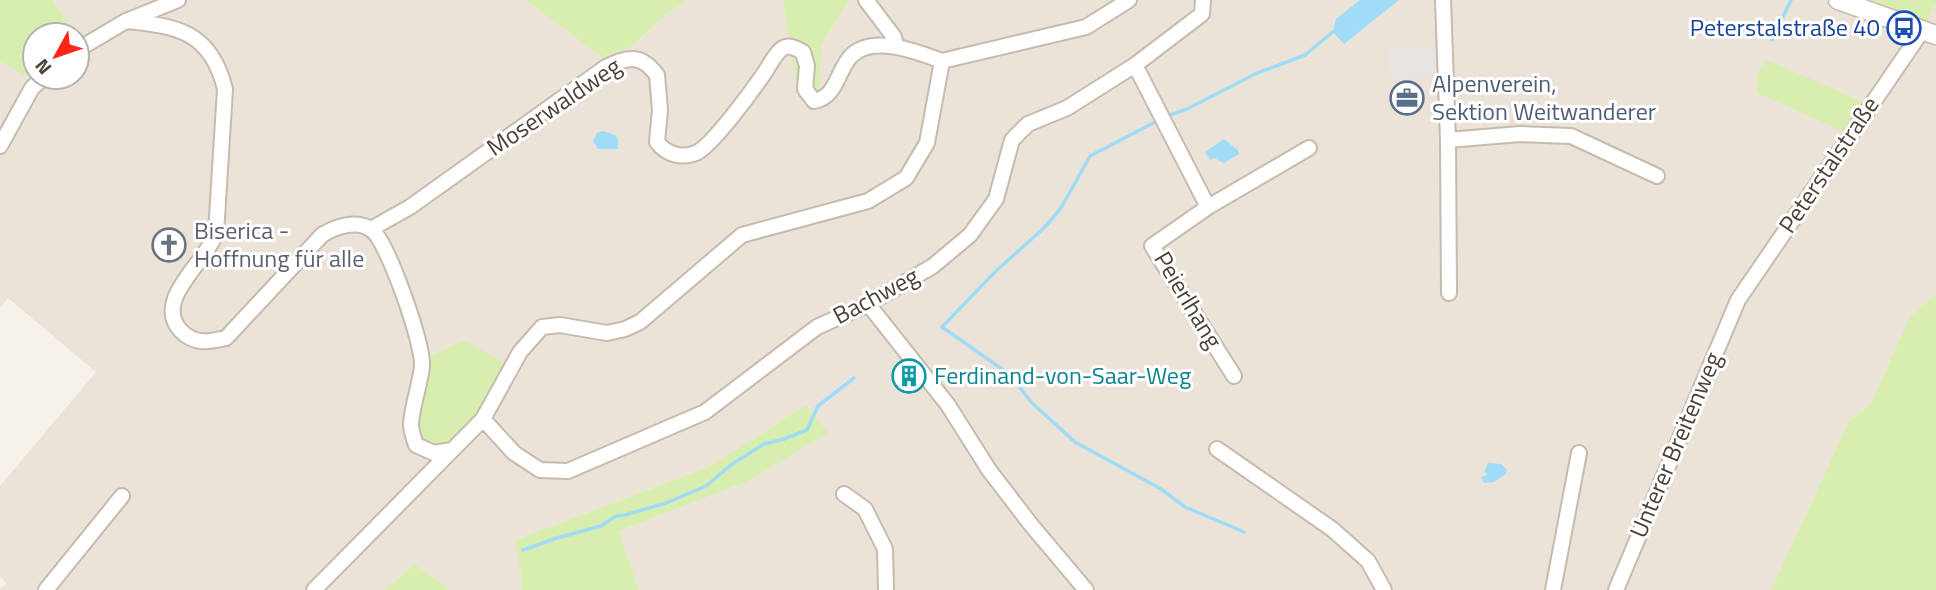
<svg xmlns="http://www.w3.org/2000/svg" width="1936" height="590" font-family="'Titillium Web',sans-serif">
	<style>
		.residential { fill: #ebe3d7 }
		.green { fill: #d7eeae }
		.parking { fill: #e7e4e1 }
		.water { fill: #a0dcf8 }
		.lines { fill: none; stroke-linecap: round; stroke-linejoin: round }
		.stream { stroke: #a0dcf8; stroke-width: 3.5 }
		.minor-casing { stroke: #c6bbae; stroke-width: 18 }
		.tertiary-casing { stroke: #c6bbae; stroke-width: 21 }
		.minor { stroke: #fff; stroke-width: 14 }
		.tertiary { stroke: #fff; stroke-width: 18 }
		.labels { text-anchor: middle; stroke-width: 6; stroke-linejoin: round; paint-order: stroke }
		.transit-label { font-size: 24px; fill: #164399; stroke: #fff; text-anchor: end }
		.service-label { font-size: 24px; fill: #4e5e75; stroke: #fff; text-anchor: start }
		.street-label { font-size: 24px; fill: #4b4136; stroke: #fff }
		.worship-label { font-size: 24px; fill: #5b616d; stroke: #fff; text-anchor: start }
		.culture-label { font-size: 24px; fill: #0d838f; stroke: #fff; text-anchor: start }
	</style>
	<rect width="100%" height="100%" fill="#f6f1e9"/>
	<path class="residential" d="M52 0H525L603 57 630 48 668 13 688 0H1852L1934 4 1936 5V294L1909 318 1871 404 1849 421 1771 590H639L619 531 744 483 806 405 709 467 515 540 523 590H450L415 564 385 590H0V588L7 584 0 576V486L96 372 8 298 0 308V61L29 78 35 73V77H77L78 38Z"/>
	<path class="green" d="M0 0H52L76 35H35V73L29 78 0 61Z
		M525 0H688L668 13 630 48 602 57Z
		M783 0H849L821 45 819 93H798Z
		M1852 0H1936V5H1934L1927 23 1904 17Z
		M1768 60 1865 103 1845 132 1757 93V75Z
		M1936 294V590H1771L1849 421 1871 404 1909 318Z
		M464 340 507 364C490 395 466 464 420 439L416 430 425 390 427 358Z
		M806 405 828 433 744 483 619 531 639 590H523L515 540 709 467Z
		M415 564 450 590H385Z"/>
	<path class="parking" d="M1429 46 1436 57 1437 68 1428 77 1390 79 1387 49Z"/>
	<path class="water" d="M1360 0H1399L1344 44 1333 32 1336 19Z
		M603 131 615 135 618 139V149H598L593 141 597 133Z
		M1224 139 1238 150 1239 154 1224 163 1214 158 1210 160 1205 152Z
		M1488 463 1501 464 1507 470 1506 474 1494 482 1484 483 1481 477 1487 475 1485 471Z"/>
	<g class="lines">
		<path class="stream" d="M1772 40 1791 0
			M1167 116 1187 109 1255 74 1305 55 1335 30
			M1159 120 1090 156 1061 208 1045 227 995 272 942 327 1009 374 1032 403 1075 442 1161 489 1185 507 1244 532
			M523 550 557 538 601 526 616 516 625 515 666 503 706 486 731 465 764 444 784 439 807 430 818 406 854 378"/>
		<defs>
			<path id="minor" d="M866 0 894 37 896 45
				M1443 0 1448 140 1449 293
				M126 21C178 26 211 32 225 89L216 233C206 263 152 300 181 331 195 345 209 342 226 338L322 235C336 226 359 219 373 231 389 246 423 343 422 366 420 386 412 405 411 424 411 431 414 439 416 445L434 453 452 450
				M77 50 126 21 178 0
				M1135 65 1208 207
				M1448 140 1520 134 1571 136 1657 176
				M0 146 32 88 44 77
				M371 229 410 207 606 67C628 57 640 53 657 75L660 110 657 142C666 154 681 159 696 153 712 146 752 91 763 75 769 67 774 54 783 48 789 44 797 49 803 52L807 66 805 89 814 101C837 97 837 71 851 56 873 34 918 52 942 61
				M868 304 948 405 989 470 1032 526 1086 590
				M1234 376 1152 246 1208 207 1309 148
				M483 419 514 453 540 470 568 471 705 412 817 327 868 304 933 266 970 235 996 199 1012 140 1028 124 1067 108 1135 65 1202 14 1203 0
				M1217 449 1332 529 1368 561 1384 590
				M844 494 865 509 885 549 886 590
				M46 590 122 496
				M314 590 483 419 520 352 542 327 560 325 607 333 625 329 640 322 742 235 868 201 906 178 927 143 942 61 1086 27 1129 0
				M1553 590 1579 453
				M1616 590 1738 300 1922 31"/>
			<path id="tertiary" d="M1838 0 1936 35"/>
		</defs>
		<use href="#minor" class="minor-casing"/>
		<use href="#tertiary" class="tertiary-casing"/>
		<use href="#minor" class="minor"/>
		<use href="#tertiary" class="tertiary"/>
	</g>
	<defs>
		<symbol id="bus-ring" viewBox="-11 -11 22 22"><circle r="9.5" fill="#fff" stroke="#1a4fb4" stroke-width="1.5"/><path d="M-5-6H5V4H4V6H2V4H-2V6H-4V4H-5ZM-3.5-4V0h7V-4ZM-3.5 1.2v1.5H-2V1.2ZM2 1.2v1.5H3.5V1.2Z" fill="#1a4fb4"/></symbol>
		<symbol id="office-ring" viewBox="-11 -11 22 22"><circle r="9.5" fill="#fff" stroke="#5c6f8a" stroke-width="1.5"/><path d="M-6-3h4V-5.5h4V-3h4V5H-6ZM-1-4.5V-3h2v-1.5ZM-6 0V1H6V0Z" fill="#5c6f8a"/></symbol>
		<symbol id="church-ring" viewBox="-11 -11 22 22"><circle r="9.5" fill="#fff" stroke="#6b7280" stroke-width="1.5"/><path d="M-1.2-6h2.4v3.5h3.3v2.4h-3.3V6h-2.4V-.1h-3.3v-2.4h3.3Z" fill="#6b7280"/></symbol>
		<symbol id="building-ring" viewBox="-11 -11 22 22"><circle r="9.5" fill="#fff" stroke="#0f9aa8" stroke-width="1.5"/><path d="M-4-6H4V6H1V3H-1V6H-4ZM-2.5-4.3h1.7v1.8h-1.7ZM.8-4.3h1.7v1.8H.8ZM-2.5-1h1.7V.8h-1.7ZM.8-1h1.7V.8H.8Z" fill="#0f9aa8"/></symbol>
	</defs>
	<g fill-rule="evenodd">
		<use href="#bus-ring" x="1885" y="9" width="38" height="38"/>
		<use href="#office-ring" x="1388" y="79" width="38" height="38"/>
		<use href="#church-ring" x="150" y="226" width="38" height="38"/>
		<use href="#building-ring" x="890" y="357" width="38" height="38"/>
	</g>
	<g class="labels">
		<g class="transit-label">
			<text x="1880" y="36">Peterstalstraße 40</text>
		</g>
		<g class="service-label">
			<text x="1432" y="92">Alpenverein,<tspan x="1432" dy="28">Sektion Weitwanderer</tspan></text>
		</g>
		<g class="street-label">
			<text transform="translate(554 107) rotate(-34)" y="8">Moserwaldweg</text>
			<text transform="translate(1829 165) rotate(-56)" y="8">Peterstalstraße</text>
			<text transform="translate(876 296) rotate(-28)" y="8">Bachweg</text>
			<text transform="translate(1188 300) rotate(59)" y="8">Peierlhang</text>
			<text transform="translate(1676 445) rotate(-67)" y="8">Unterer Breitenweg</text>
		</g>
		<g class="worship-label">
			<text x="194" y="239">Biserica -<tspan x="194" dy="28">Hoffnung für alle</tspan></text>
		</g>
		<g class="culture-label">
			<text x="934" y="384">Ferdinand-von-Saar-Weg</text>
		</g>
	</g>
	<g transform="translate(56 56) rotate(230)"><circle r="33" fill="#ffffff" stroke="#b7b3af" stroke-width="2"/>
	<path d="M0-5L12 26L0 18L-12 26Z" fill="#ff2618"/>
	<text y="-10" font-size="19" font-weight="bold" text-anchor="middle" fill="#4b4136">N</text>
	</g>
</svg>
